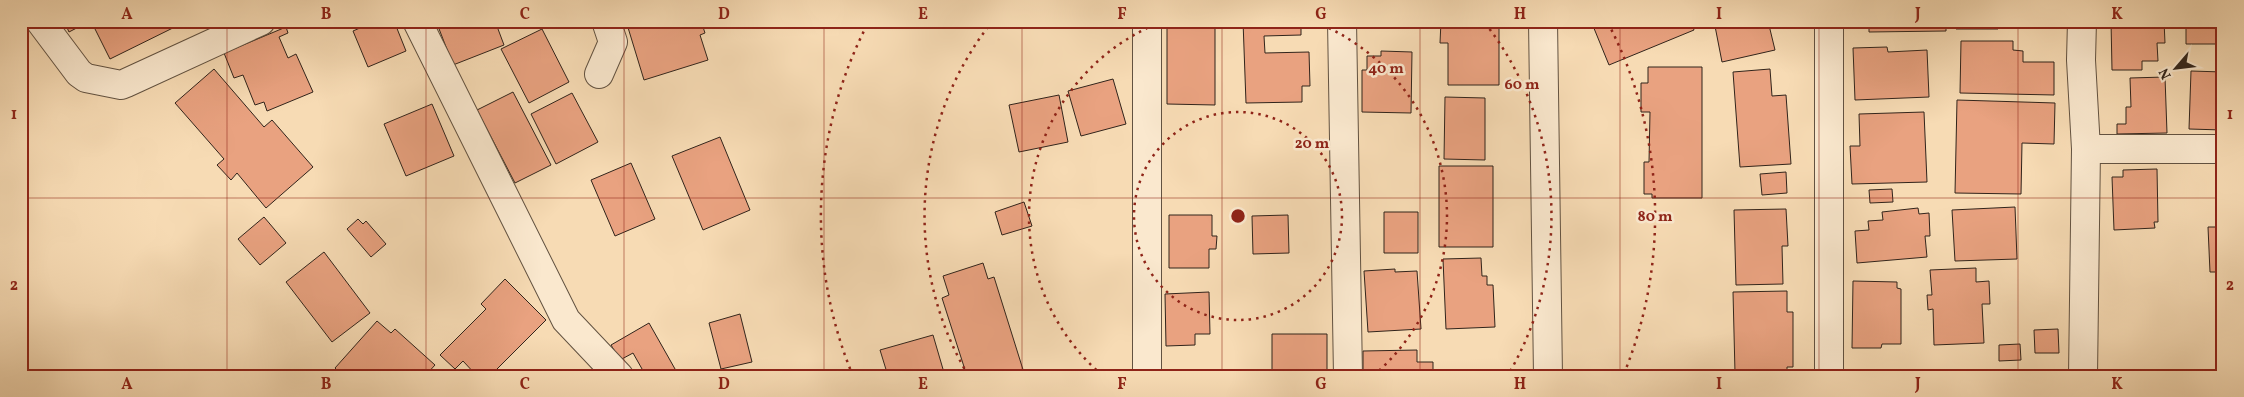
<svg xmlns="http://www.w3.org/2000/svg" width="2244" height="397" font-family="Vollkorn,serif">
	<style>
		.building { fill: #e9a280; stroke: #31241b }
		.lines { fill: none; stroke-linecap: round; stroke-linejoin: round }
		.minor-casing { stroke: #625241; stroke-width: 30 }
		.minor { stroke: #fae8ce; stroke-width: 28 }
		.grid { fill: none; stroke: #8f2418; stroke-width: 1; stroke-opacity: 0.55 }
		.ring { fill: none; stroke: #8f2418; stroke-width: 2.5; stroke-dasharray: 2.5 5 }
		.centre { fill: #8f2418; stroke: #fae8ce; stroke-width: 2.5 }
		.ring-label { font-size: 15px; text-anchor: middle; font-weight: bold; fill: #8f2418; stroke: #fae8ce; stroke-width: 5; stroke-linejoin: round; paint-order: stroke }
		.neatline { fill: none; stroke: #8f2418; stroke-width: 2 }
		.grid-label { font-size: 16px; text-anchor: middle; font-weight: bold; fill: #8f2418 }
	</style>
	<rect width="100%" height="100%" fill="#f7dbb4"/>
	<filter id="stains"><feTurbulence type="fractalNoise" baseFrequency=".004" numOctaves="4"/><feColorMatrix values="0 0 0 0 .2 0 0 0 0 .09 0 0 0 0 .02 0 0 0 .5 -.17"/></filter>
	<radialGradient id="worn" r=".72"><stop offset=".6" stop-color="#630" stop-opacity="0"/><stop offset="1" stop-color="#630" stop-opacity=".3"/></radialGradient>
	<path class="building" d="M64 21H90L69 32Z
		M91 21H187L110 59Z
		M376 21H394L406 51 368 67 353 31Z
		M436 21H495L504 45 453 65Z
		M626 21H701L705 33 700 35 708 60 644 80Z
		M1167 21H1215V105L1167 104Z
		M1243 21H1301V35L1264 36 1265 53 1309 52 1310 86H1302V102L1246 103Z
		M1441 21H1499V85H1448V43H1440Z
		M1591 21H1639L1640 24 1648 21H1691L1694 30 1609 65Z
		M1714 21H1768L1775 50 1722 62Z
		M1869 21H1946V31L1869 32Z
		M1956 21H1998V29H1956Z
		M2006 21H2033V28L2005 27Z
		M2111 21H2164L2165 43H2157L2158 61H2142V70H2112Z
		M2186 21H2223V44H2186Z
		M286 27 288 33 279 37 288 58 296 54 313 92 267 111 264 102 255 105 243 75 234 78 224 53Z
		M542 29 569 82 529 103 501 49Z
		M1961 41H2013V50L2023 51V62H2054V95L1960 93Z
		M1887 47 1888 52 1927 50 1929 97 1855 100 1853 48Z
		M1381 51 1412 52 1411 113 1362 112V70H1367V56H1381Z
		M1648 67H1702V198H1652V194H1644V162H1649L1650 112H1641V83H1648Z
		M214 69 264 127 272 120 313 167 266 208 237 173 231 180 217 165 224 159 175 103Z
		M1770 69 1772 96 1786 95 1791 164 1740 167 1733 72Z
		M2191 71 2223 72V130L2189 129Z
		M2165 77 2167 133 2117 134V124H2126V107H2131L2130 78Z
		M1113 79 1126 124 1081 136 1068 91Z
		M513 92 551 165 515 183 477 110Z
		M572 93 598 142 556 164 531 114Z
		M1059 95 1068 142 1019 152 1009 105Z
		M1445 97 1485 98V160L1444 159Z
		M1957 100 2055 103 2054 144 2022 143 2021 194 1955 193Z
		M432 104 454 156 406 176 384 124Z
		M1924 112 1927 182 1852 184 1850 146H1860L1859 114Z
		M720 137 750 210 703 230 672 156Z
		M631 163 655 219 615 236 591 180Z
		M1439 166H1493V247H1439Z
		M2157 169 2158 222H2154L2155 228 2114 230 2112 177H2123V170Z
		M1786 172 1787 193 1762 195 1760 174Z
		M1892 189 1893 202 1870 203 1869 190Z
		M1024 202 1032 226 1002 235 995 212Z
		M2015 207 2017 259 1955 261 1952 210Z
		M1918 208 1919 214 1929 213 1930 236H1925L1927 257 1857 263 1855 231 1869 230 1868 221 1883 220 1882 212Z
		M1786 209 1788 246H1782L1783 284 1736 285 1734 210Z
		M1384 212H1418V253H1384Z
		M1169 215H1212V236H1217L1216 249H1209V268H1169Z
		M1288 215 1289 253 1253 254 1252 216Z
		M264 217 286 243 260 265 238 239Z
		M358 219 363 224 366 221 386 244 371 257 347 229Z
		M2208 227H2223V272H2210Z
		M324 252 370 313 332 342 286 282Z
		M1481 258 1482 276H1487V285H1493L1495 327 1446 329 1443 259Z
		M983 263 988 279 994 277 1025 376H977L975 370 966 373 942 298 949 295 943 276Z
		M1976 268V282L1989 281 1990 304H1982L1984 343 1934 345 1933 309 1928 310 1927 295H1932L1930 270Z
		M1395 269V272L1417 271 1421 329 1368 332 1364 271Z
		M505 279 546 320 490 376H477L463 361 455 369 440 355 486 309 481 304Z
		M1853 281 1897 282V288L1901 289V344H1882L1881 348H1852Z
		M1787 291V312H1793V367H1787V373H1735L1733 292Z
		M1209 292 1210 334H1195V345L1166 346 1165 294Z
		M740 314 752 362 721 369 709 323Z
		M377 321 391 333 395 329 435 365 425 376H343L335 368Z
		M649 323 679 376H646L633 353 620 360 611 345Z
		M2058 329 2059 353H2035L2034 330Z
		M1272 334H1327V376H1272Z
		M933 335 945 376H888L880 350Z
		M2020 344 2021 360 1999 361V345Z
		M1417 350V362H1433V376H1363V351Z"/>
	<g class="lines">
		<defs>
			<path id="minor" d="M40 21 79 73 86 78 121 85 126 83 261 21
				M417 21 566 320 619 376
				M1342 21 1348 376
				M1543 21 1548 376
				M1829 21V376
				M2082 21 2081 60 2086 149 2083 376
				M599 74 613 42 606 21
				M2086 149H2223
				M1147 376V21"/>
		</defs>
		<use href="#minor" class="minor-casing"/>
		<use href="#minor" class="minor"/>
	</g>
	<path class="grid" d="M227 21V376M426 21V376M624 21V376M824 21V376M1022 21V376M1222 21V376M1420 21V376M1620 21V376M1819 21V376M2018 21V376M21 198H2223"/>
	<g class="ring">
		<circle cx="1238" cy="216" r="104"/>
		<path d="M1102 375A209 209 0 0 1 1161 22M1315 22A209 209 0 0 1 1374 375"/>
		<path d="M968 375A313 313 0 0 1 991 23M1485 23A313 313 0 0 1 1508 375"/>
		<path d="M853 376A417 417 0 0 1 868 23M1608 23A417 417 0 0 1 1623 376"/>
	</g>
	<circle cx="1238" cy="216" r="8" class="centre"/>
	<g class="ring-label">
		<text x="1386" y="73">40 m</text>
		<text x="1522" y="89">60 m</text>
		<text x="1312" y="148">20 m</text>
		<text x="1655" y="221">80 m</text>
	</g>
	<rect width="2244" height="397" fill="none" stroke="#f7dbb4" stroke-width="55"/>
	<g transform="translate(2176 68) rotate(242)" stroke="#fae8ce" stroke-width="4" paint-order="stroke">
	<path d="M0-4L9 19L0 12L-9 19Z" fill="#31241b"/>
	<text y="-8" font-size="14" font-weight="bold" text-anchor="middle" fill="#31241b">N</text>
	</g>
	<rect x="28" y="28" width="2188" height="342" class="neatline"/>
	<g class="grid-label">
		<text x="127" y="19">A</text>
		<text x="326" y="19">B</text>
		<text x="525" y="19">C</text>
		<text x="724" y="19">D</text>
		<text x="923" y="19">E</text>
		<text x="1122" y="19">F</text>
		<text x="1321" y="19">G</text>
		<text x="1520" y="19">H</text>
		<text x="1719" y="19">I</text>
		<text x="1918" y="19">J</text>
		<text x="2117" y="19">K</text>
		<text x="14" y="119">1</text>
		<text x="2230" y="119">1</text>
		<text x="14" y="290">2</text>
		<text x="2230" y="290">2</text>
		<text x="127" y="389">A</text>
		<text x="326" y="389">B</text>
		<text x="525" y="389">C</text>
		<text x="724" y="389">D</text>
		<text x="923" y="389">E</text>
		<text x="1122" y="389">F</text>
		<text x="1321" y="389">G</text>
		<text x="1520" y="389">H</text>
		<text x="1719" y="389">I</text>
		<text x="1918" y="389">J</text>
		<text x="2117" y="389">K</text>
	</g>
	<rect width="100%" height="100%" filter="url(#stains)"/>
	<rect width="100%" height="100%" fill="url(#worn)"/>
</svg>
